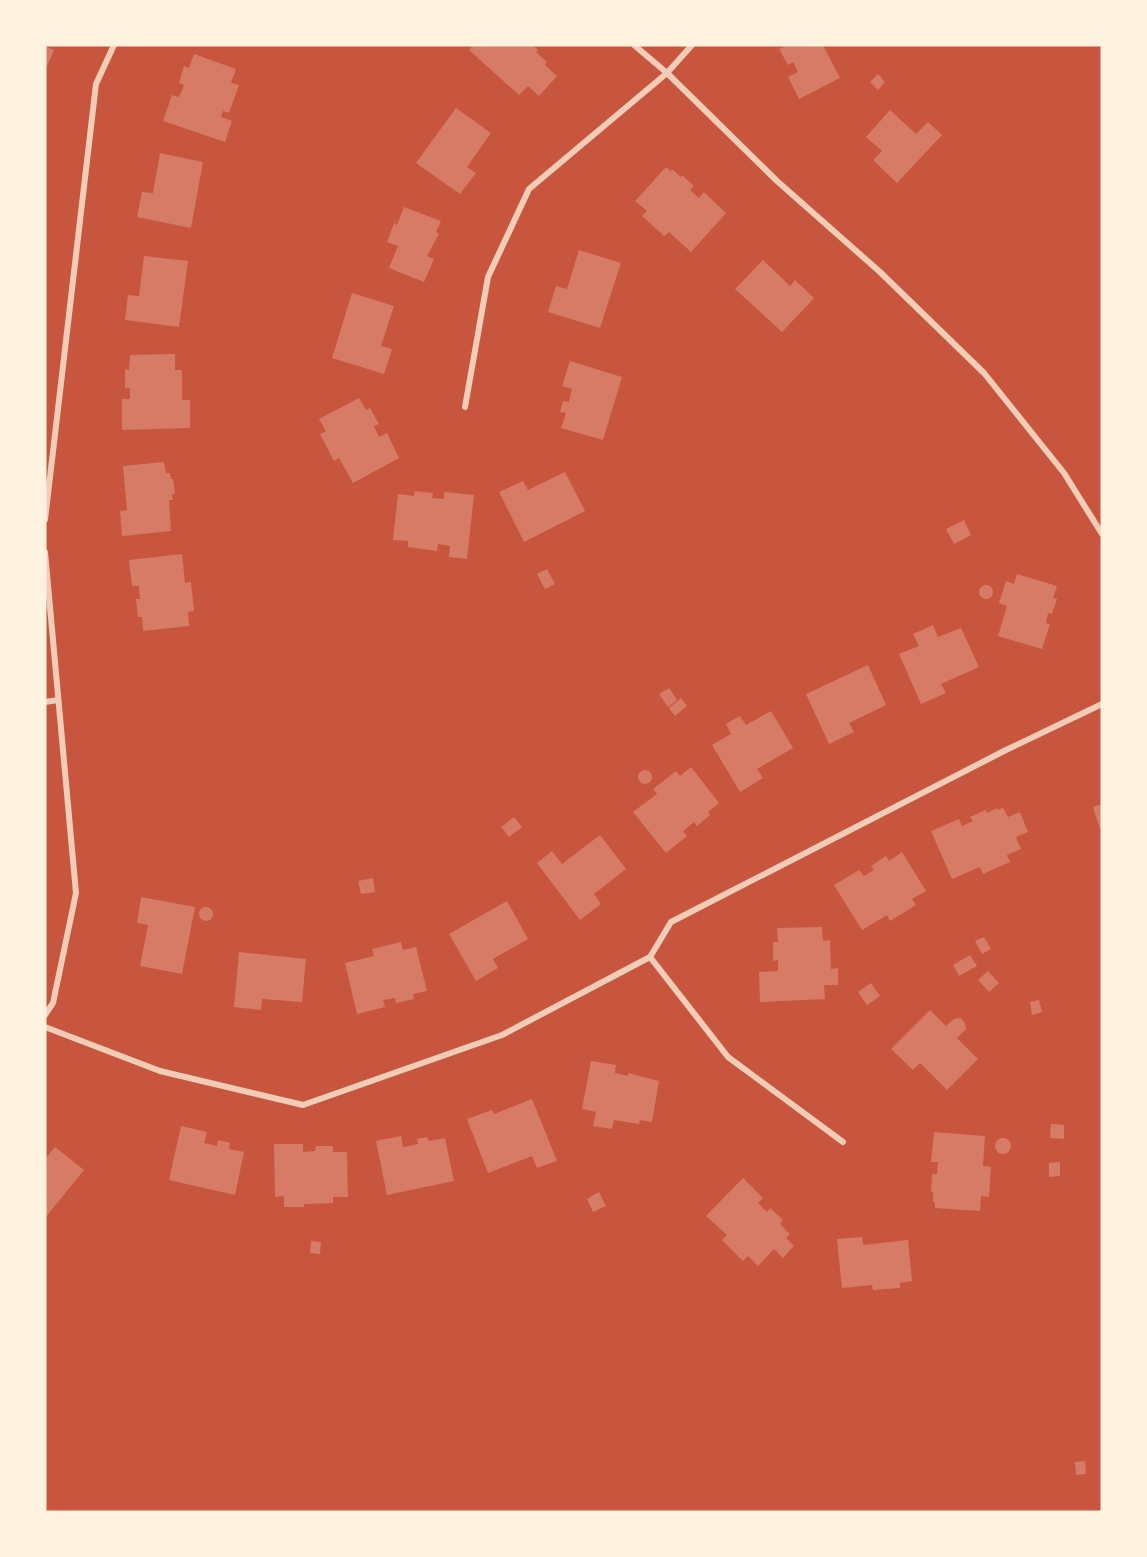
<svg xmlns="http://www.w3.org/2000/svg" width="1147" height="1557" font-family="'DejaVu Sans',sans-serif">
	<style>
		.building { fill: #d67c66 }
		.lines { fill: none; stroke-linecap: round; stroke-linejoin: round }
		.minor { stroke: #f1ccb7; stroke-width: 6 }
	</style>
	<rect width="100%" height="100%" fill="#c8553d"/>
	<path class="building" d="M473 45H533L538 50 536 52 547 62 545 65 557 76 539 96 528 86 519 95 469 50Z
		M783 45H823L840 78 799 99 788 77 798 72 793 62 788 65 779 49 784 47Z
		M45 46 54 50 45 71Z
		M194 54 236 69 231 83 239 85 229 113 223 111 221 117 232 121 225 142 163 121 172 95 179 97 184 85 179 83 184 66 189 68Z
		M878 74 885 82 878 90 870 82Z
		M456 108 491 133 467 167 476 173 460 194 416 163Z
		M890 110 916 134 928 122 942 135 897 183 873 160 882 151 866 137Z
		M160 153 203 162 191 228 137 217 142 192 153 193Z
		M666 167 671 171 672 169 681 177 682 175 694 186 690 190 699 198 704 192 726 213 691 252 669 232 664 236 642 216 647 211 635 201Z
		M404 207 441 221 436 232 439 234 427 256 434 259 424 282 389 268 398 246 387 242 394 223 397 225Z
		M579 250 621 263 600 328 548 312 556 286 567 289Z
		M144 256 188 261 179 327 125 320 128 295 139 296Z
		M763 260 790 286 795 280 814 298 782 332 735 289Z
		M352 293 394 306 381 346 392 349 384 374 332 358Z
		M175 354V370H182V400H190V428L122 430V399H130V388H125V369L129 370 130 355Z
		M570 361 622 377 603 440 561 428 566 413 560 412 563 401 569 402 572 389 562 386Z
		M359 398 366 410 370 408 379 424 374 426 379 437 387 433 399 458 353 483 339 458 334 461 320 434 326 431 319 419Z
		M164 462 166 473H170L171 479H173L175 494H172L173 500H169L171 531 122 536 120 511 127 510 123 466Z
		M565 472 585 511 524 542 499 492 523 481 528 490Z
		M415 491 433 493 432 498 444 499V492L474 495 467 559 449 557 450 546 438 544 437 551 408 547V541L393 540 398 494 414 496Z
		M964 520 971 535 954 544 946 529Z
		M182 554 185 583 191 582 194 611 188 612 189 626 143 631 142 617H138L136 599H140L139 586H132L129 560Z
		M547 569 555 584 545 589 537 574Z
		M1017 574 1057 586 1053 598 1057 599 1052 614 1048 613 1046 623 1050 624 1042 649 998 636 1007 606 999 603 1006 581 1014 584Z
		M979 592a7 7 0 1 1 14 0a7 7 0 1 1-14 0Z
		M933 625 938 637 961 628 979 667 941 684 946 693 921 704 899 654 919 646 913 634Z
		M868 665 886 705 849 723 854 732 829 744 806 694Z
		M669 688 677 700 668 707 659 694Z
		M681 698 687 706 675 716 669 708Z
		M771 711 793 748 757 769 763 778 740 792 712 745 731 734 726 724 740 716 746 725Z
		M691 767 719 803 708 812 710 815 697 826 694 822 683 831 687 836 666 853 633 812 657 794 653 789 676 771 680 776Z
		M638 777a7 7 0 1 1 14 0a7 7 0 1 1-14 0Z
		M1102 804V829H1100L1093 807Z
		M997 808V810L1003 808 1008 817 1020 812 1028 832 1016 837 1021 849 1007 855 1010 862 983 874 980 867 952 879 931 831 959 819 962 826 973 821 970 817 986 810 987 813Z
		M514 817 522 827 509 837 501 827Z
		M600 835 626 869 594 894 601 904 580 920 537 863 552 851 562 864Z
		M902 852 926 891 912 899 916 905 890 921 887 915 862 930 834 885 859 870 864 876 874 870 871 866 886 856 889 861Z
		M373 878 375 892 361 894 358 881Z
		M141 897 195 907 182 974 140 966 148 925 137 923Z
		M507 901 528 939 493 959 498 968 476 981 449 934Z
		M199 914a7 7 0 1 1 14 0a7 7 0 1 1-14 0Z
		M822 927 823 941 830 940 831 969 838 968V985H824L825 999 760 1002 759 972 778 971V960L773 961V942H778L777 928Z
		M984 937 991 949 982 954 975 941Z
		M401 942 403 950 416 947 427 991 413 994 414 999 396 1003 395 998 383 1000 385 1007 357 1014 345 963 374 956 372 949Z
		M239 952 306 959 302 1002 262 999 261 1010 234 1007Z
		M970 955 977 966 959 976 953 965Z
		M988 971 999 983 989 992 978 980Z
		M871 983 880 996 867 1005 858 992Z
		M1039 1000 1042 1012 1032 1015 1030 1002Z
		M930 1010 946 1026 954 1019 961 1018 965 1023 966 1029 957 1038 978 1059 947 1090 920 1063 913 1070 891 1049Z
		M591 1061 616 1065 615 1073 628 1076V1073L659 1081 652 1122 640 1120 639 1124 614 1120 612 1129 593 1126 596 1112 582 1109Z
		M532 1099 557 1161 537 1168 532 1156 488 1173 467 1119 492 1110 494 1114Z
		M1051 1124 1064 1125V1139L1050 1138Z
		M181 1126 207 1132 204 1143 217 1146 218 1140 230 1143 229 1149 244 1152 235 1195 169 1180Z
		M934 1132 985 1136 983 1166 991 1167 989 1197 981 1196 980 1211 935 1208V1202H933V1192H931L932 1174H937L938 1162H931Z
		M401 1136 403 1147 418 1144 417 1139 427 1137 429 1141 445 1138 454 1181 387 1195 376 1141Z
		M995 1146a8 8 0 1 1 16 0a8 8 0 1 1-16 0Z
		M274 1144H303V1152L315 1151 316 1146H333V1152H347L348 1197H333V1203L304 1204V1207H284V1196L275 1197Z
		M55 1147 84 1170 45 1218V1159Z
		M1060 1162V1176L1049 1177V1163Z
		M743 1178 763 1198 758 1203 767 1212 770 1208 783 1220 780 1224 790 1234 786 1238 794 1246 783 1258 774 1249 758 1266 748 1256 743 1261 722 1240 727 1235 706 1216Z
		M599 1192 606 1206 593 1212 587 1199Z
		M862 1237 863 1245 908 1240 912 1281 900 1283V1288L873 1290 872 1285 842 1288 837 1239Z
		M311 1241 321 1242 320 1254 310 1253Z
		M1085 1461 1086 1474 1076 1475 1075 1462Z"/>
	<g class="lines">
		<path class="minor" d="M634 45 667 73 777 181 880 272 984 373 1064 473 1102 534
			M465 407 488 277 529 189 667 73 692 45
			M45 520 96 84 114 45
			M45 552 76 893 53 1003 45 1015
			M45 702 58 700
			M650 957 728 1057 843 1142
			M45 1027 160 1071 303 1105 502 1035 650 957 671 922 1006 750 1102 704"/>
	</g>
	<rect width="1147" height="1557" fill="none" stroke="#fff3e0" stroke-width="93"/>
</svg>
